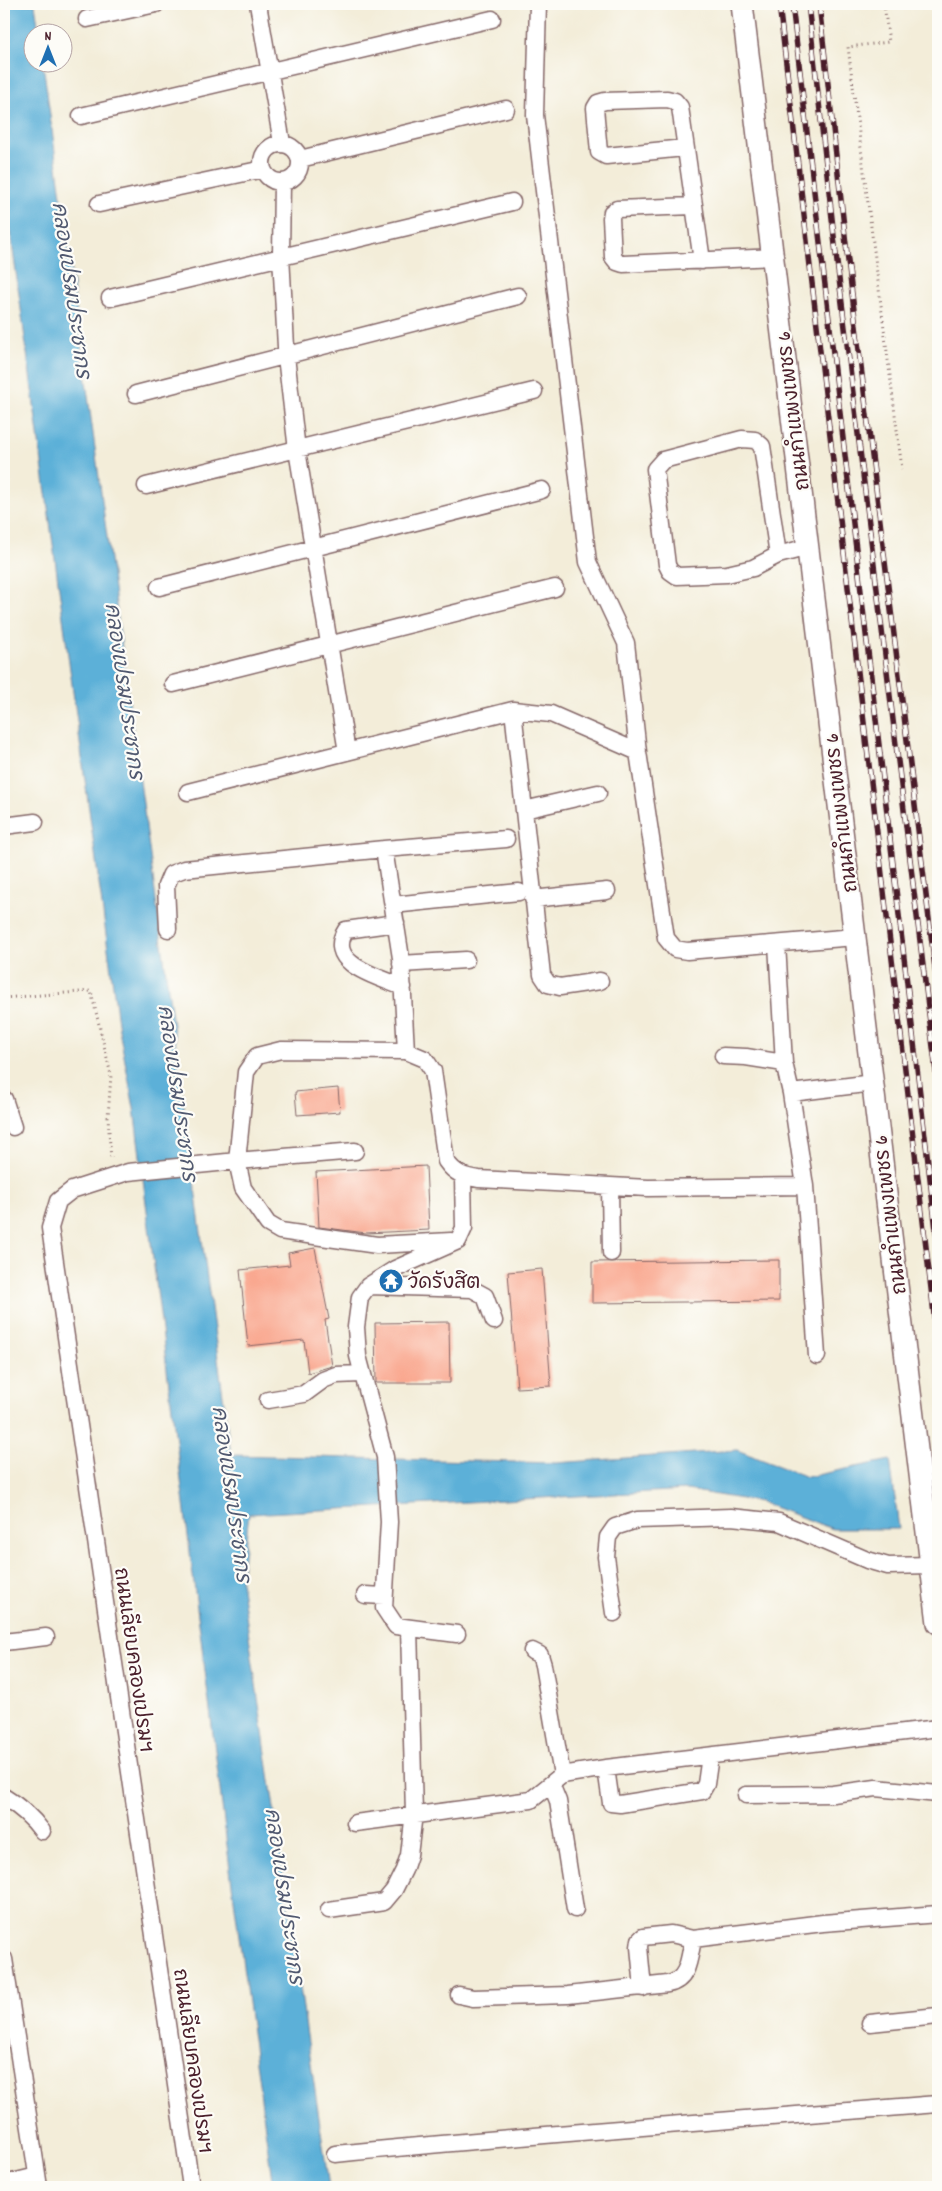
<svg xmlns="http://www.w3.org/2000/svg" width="942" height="2191" font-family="Dekko,'Playpen Sans Thai',sans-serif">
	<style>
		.water { fill: #5cb0d8; stroke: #536882 }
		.building { fill: #f9a78f }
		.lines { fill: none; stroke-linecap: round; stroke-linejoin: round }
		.minor-casing { stroke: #856768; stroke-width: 19 }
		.major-casing { stroke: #856768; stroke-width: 24 }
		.path { stroke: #856768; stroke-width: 3; stroke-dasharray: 1 4; stroke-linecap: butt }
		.minor { stroke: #fff; stroke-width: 16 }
		.major { stroke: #fff; stroke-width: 21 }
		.rail-casing { stroke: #4a1f2b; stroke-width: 5.5 }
		.rail { stroke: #fdfcf7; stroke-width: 4; stroke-dasharray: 11; stroke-linecap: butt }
		.labels { text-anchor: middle; stroke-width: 4.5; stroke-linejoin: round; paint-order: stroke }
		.street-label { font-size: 20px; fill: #4a1f2b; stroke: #fdfcf7 }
		.poi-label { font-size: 20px; fill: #4a1f2b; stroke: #fdfcf7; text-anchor: start }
		.water-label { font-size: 21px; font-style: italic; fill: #515970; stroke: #fdfcf7 }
	</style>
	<rect width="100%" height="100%" fill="#fdfcf7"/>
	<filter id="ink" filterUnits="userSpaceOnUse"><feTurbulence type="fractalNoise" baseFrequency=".02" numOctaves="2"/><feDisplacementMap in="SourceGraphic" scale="10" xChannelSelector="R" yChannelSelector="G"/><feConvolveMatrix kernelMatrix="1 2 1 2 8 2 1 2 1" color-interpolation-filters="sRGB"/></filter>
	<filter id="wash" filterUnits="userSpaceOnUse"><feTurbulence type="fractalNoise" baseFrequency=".0096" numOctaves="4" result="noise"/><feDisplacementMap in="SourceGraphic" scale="20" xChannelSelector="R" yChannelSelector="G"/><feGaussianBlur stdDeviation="1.12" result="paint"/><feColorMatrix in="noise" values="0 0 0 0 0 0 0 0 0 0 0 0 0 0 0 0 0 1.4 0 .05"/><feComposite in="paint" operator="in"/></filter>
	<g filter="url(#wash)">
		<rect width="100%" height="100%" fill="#f3edd9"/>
		<path class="water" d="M4 4H35L39 32H32V62L43 63 231 1455 556 1463 737 1450 807 1477 890 1460 899 1529H833L760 1502 687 1490 249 1514 241 1581 329 2187H273L231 1877 134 1108 119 1030 4 184Z"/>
		<g id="blocks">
			<path class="building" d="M338 1088 340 1112 297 1115 295 1092Z
				M426 1166 429 1230 366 1233 319 1227 316 1172Z
				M315 1248 329 1319 325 1320 332 1366 308 1373 304 1340 248 1346 240 1270 290 1265 288 1253Z
				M779 1260V1301L592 1303V1262Z
				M542 1269 551 1386 517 1388 508 1272Z
				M449 1322 450 1383H376L375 1323Z"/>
		</g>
	</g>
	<g filter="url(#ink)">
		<use href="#blocks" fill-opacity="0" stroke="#856768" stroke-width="1"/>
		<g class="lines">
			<defs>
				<path id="minor" d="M258 4 282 143
					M538 4 535 115 588 562 626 643 638 752 666 938 675 949 687 951 855 937
					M87 19 156 4
					M81 116 492 19
					M262 163a19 19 0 1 1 38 0a19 19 0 1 1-38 0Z
					M684 148 606 156 599 152 595 108 598 103 605 101 667 99 675 101 680 107 702 261
					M300 159 506 109
					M282 182 281 256 287 365 297 450 347 752
					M99 204 263 169
					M693 206 617 209 612 212 611 218 613 257 617 262 623 264 773 257
					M110 298 512 202
					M136 394 518 296
					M146 486 534 391
					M778 555 762 446 755 440 742 439 663 460 655 469 667 565 670 571 677 576 727 574 753 568 778 555 808 547
					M159 587 542 490
					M173 684 555 588
					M513 710 542 975 548 984 560 987 600 981
					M188 792 513 710 551 714 638 752
					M524 810 598 793
					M4 826 35 822
					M384 849 401 958 406 1051
					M533 899 607 891
					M393 905 519 892
					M396 923 346 930C324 964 379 977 403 987
					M168 929 166 886 171 874 184 869 384 849 506 839
					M401 964 466 960
					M723 1056 746 1057 784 1063
					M791 1093 873 1083
					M4 1099 13 1127
					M355 1151 237 1161 243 1188 268 1224 280 1231 377 1245 451 1241
					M610 1186 611 1253
					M805 1186 817 1356
					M368 1286 472 1289 485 1296 494 1321
					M268 1400 304 1394 323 1380 336 1375 361 1374
					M365 1595 384 1596
					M614 1613 606 1557 608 1537 615 1527 637 1520 731 1517 779 1522 867 1560 888 1566 931 1565
					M457 1634 396 1626 384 1608 389 1522 385 1457 358 1356 356 1327 360 1297 368 1286 395 1269 458 1241 464 1228 463 1177
					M4 1642 46 1637
					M532 1651 540 1655 543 1665 562 1775
					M606 1768 611 1803 620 1804 702 1791 706 1784 710 1756
					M551 1784 558 1801 575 1909
					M746 1795 833 1794 876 1788 938 1794
					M4 1797C19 1806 31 1816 42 1831
					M355 1823 531 1800 562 1775 606 1768 938 1728
					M329 1910 384 1902 394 1890 404 1870 409 1855 414 1814 409 1628
					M4 1959 39 2187
					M643 1988 639 1947 640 1940 643 1937 671 1934 693 1939
					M459 1995 473 1998 568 1995 668 1984C689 1980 689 1958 693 1939L823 1923 938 1914
					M870 2023 938 2016
					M335 2154C536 2134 737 2120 938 2104
					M4 2184 37 2176
					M191 2187 50 1228 58 1201 72 1190 128 1172 237 1161 246 1072 257 1056 281 1050 406 1051 425 1059 433 1071 446 1161C455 1174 464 1177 479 1179L648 1188 805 1186 791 1093 784 1063 777 944"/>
				<path id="major" d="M742 4 938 1623"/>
			</defs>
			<use href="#minor" class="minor-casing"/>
			<use href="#major" class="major-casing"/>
			<path class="path" d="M884 4 889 42 848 47 902 469
				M4 998 91 991 111 1075 108 1117 111 1160"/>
			<use href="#minor" class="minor"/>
			<use href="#major" class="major"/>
			<defs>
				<path id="rail" d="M779 4 938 1348
					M792 4 938 1247
					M808 4 836 254 938 1088
					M819 4 847 253 938 992"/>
			</defs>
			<use href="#rail" class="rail-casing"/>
			<use href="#rail" class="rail"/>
		</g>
	</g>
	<defs>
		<symbol id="temple-disc" viewBox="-11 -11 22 22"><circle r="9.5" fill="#1f6fb2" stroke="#fdfcf7"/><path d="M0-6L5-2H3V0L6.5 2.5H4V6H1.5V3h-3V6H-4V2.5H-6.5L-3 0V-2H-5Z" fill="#fff"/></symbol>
	</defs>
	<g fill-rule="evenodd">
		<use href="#temple-disc" x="377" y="1267" width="28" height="28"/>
	</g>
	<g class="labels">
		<g class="street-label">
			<text transform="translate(792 411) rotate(-97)" y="7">ถนนกำแพงเพชร 6</text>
			<text transform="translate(840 813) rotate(-97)" y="7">ถนนกำแพงเพชร 6</text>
			<text transform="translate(889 1215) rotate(-97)" y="7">ถนนกำแพงเพชร 6</text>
			<text transform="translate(135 1660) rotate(82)" y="7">ถนนเลียบคลองเปรมฯ</text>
			<text transform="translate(194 2061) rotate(82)" y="7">ถนนเลียบคลองเปรมฯ</text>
		</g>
		<g class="poi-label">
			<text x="408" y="1288">วัดรังสิต</text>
		</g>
		<g class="water-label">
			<text transform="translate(72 290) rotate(82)" y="7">คลองเปรมประชากร</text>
			<text transform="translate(125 691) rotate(82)" y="7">คลองเปรมประชากร</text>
			<text transform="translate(178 1093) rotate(82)" y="7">คลองเปรมประชากร</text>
			<text transform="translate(232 1494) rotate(82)" y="7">คลองเปรมประชากร</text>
			<text transform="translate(285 1896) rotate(82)" y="7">คลองเปรมประชากร</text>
		</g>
	</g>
	<rect width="942" height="2191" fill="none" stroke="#fdfcf7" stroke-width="20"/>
	<g transform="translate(48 48)"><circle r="24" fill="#fdfcf7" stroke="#b5a4a5"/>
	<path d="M0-4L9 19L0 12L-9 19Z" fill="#1f6fb2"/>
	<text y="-8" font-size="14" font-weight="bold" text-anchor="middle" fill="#4a1f2b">N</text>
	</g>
</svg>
